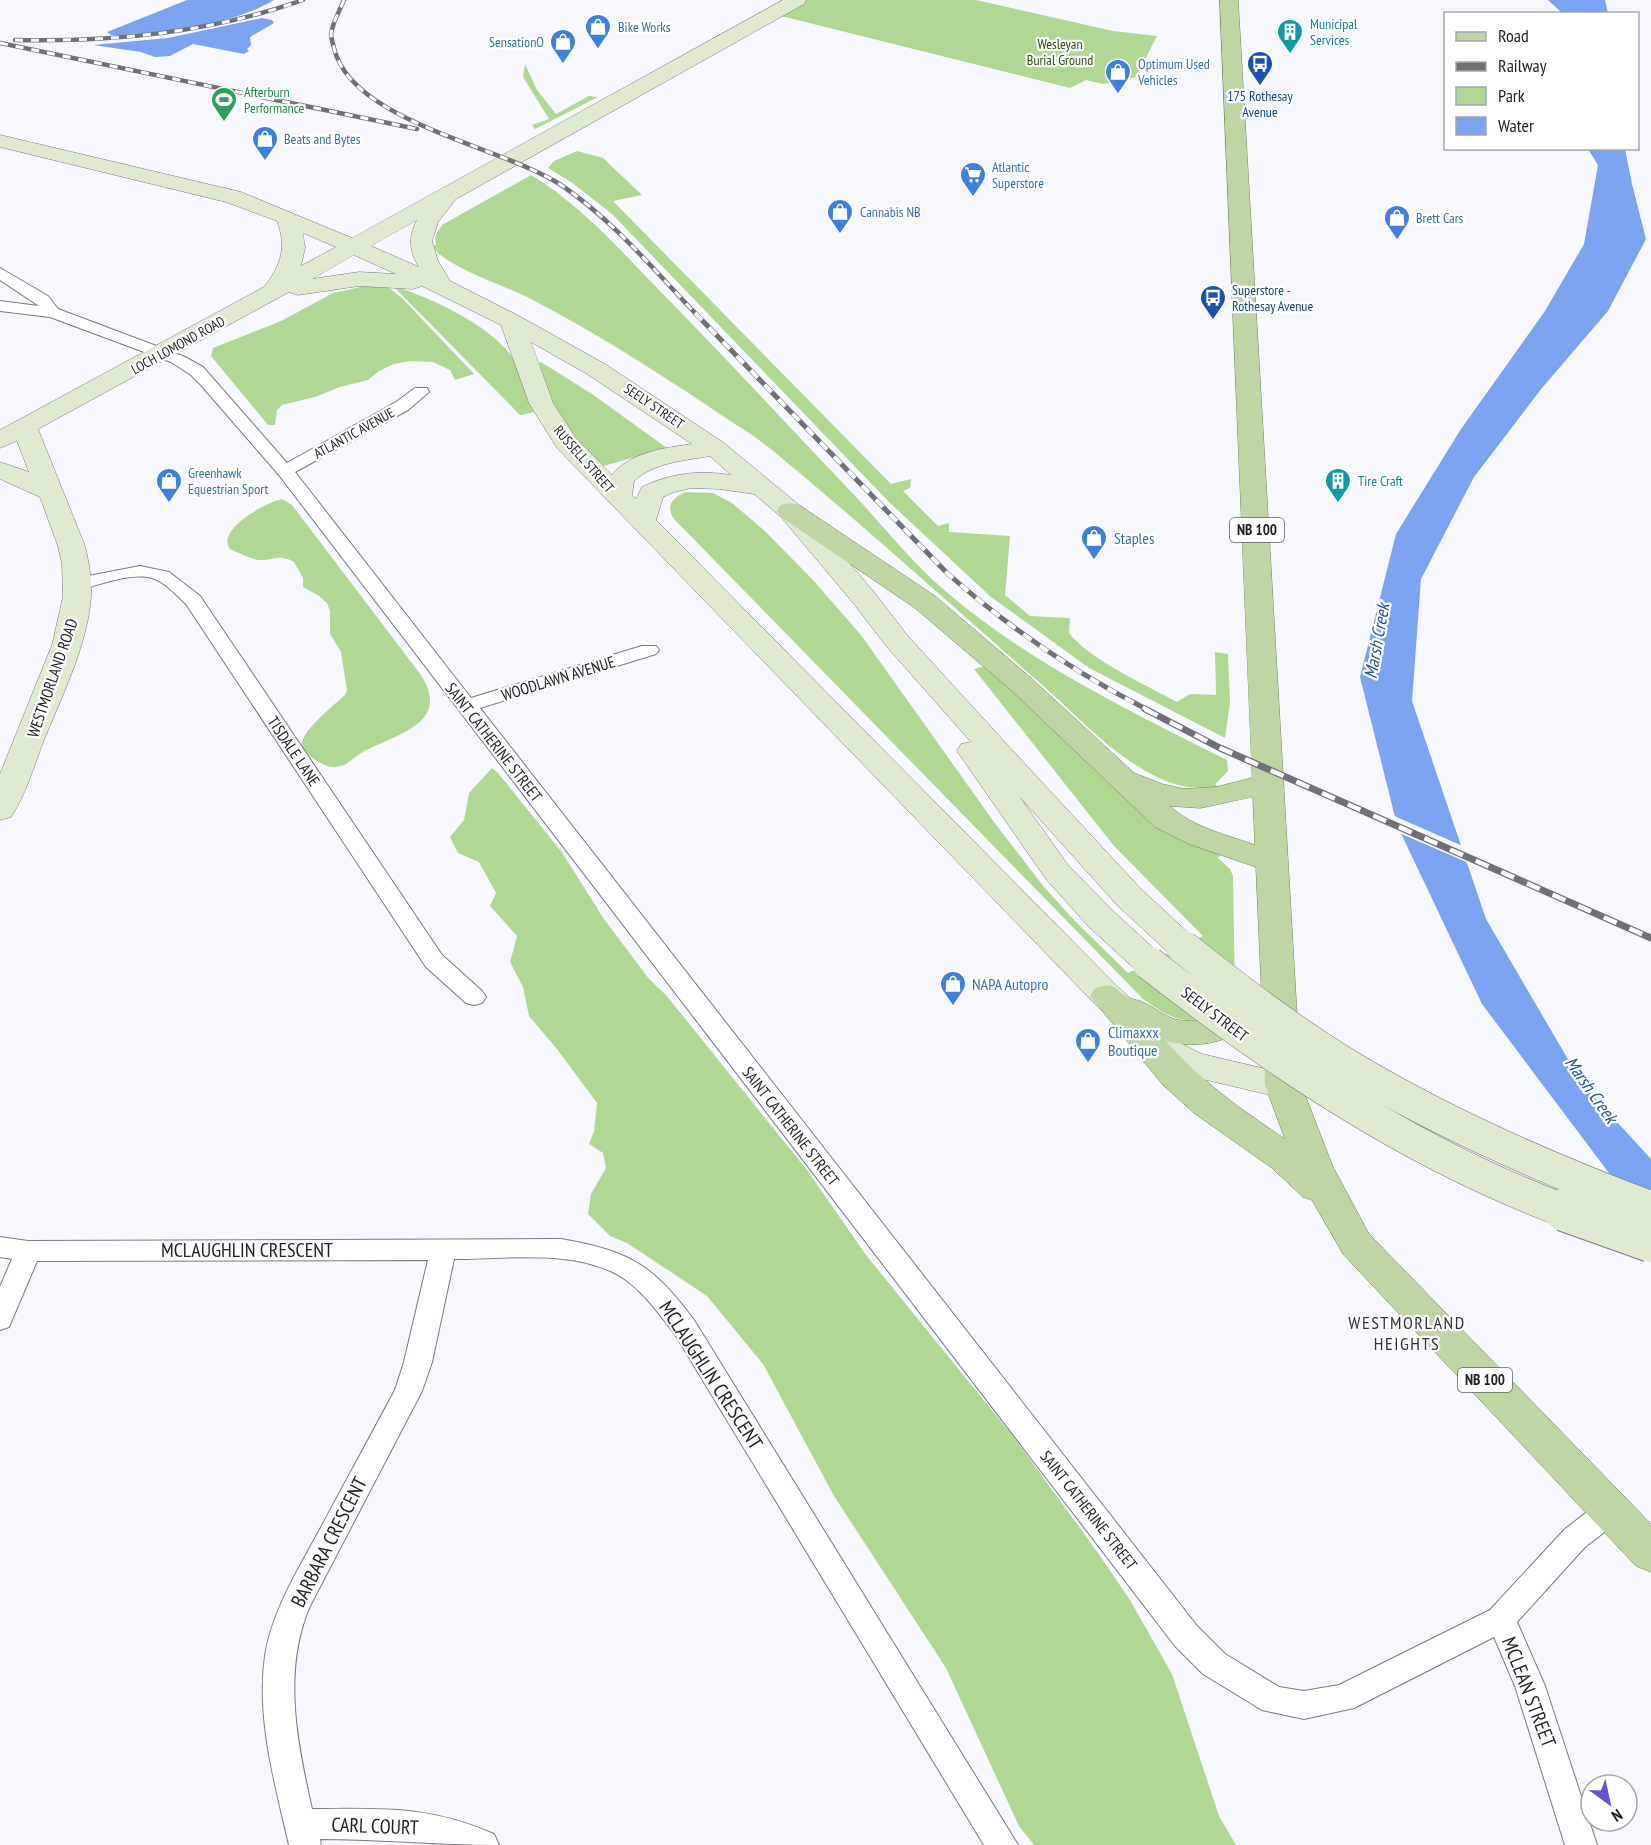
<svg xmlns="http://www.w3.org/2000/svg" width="1651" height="1845" font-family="'PT Sans Narrow',sans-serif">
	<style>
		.green { fill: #b1d892 }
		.water { fill: #7aa4f1 }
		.pier { fill: #f6f8fe }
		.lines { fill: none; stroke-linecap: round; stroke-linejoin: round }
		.street-casing { stroke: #777a81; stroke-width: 2 }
		.secondary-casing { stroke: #777a81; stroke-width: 1 }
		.primary-casing { stroke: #6c8550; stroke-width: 1 }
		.street { fill: #fff; fill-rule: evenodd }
		.secondary { fill: #dfebd1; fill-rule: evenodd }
		.primary { fill: #bfd6a4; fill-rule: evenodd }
		.rail-far2-casing { stroke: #6f7175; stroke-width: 4.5 }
		.rail-far1-casing { stroke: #6f7175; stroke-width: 5 }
		.rail-casing { stroke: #6f7175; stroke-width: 7 }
		.rail-far2 { stroke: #fff; stroke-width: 3; stroke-dasharray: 8; stroke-linecap: butt }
		.rail-far1 { stroke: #fff; stroke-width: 4; stroke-dasharray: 10; stroke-linecap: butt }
		.rail { stroke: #fff; stroke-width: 4.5; stroke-dasharray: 14; stroke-linecap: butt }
		.secondary-bridge-far1-casing { stroke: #777a81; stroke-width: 34; stroke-linecap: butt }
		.secondary-bridge-casing { stroke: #777a81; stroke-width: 44; stroke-linecap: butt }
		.secondary-bridge-far1 { stroke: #dfebd1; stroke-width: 33 }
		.secondary-bridge { stroke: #dfebd1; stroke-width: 42 }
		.labels { text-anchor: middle; stroke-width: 4.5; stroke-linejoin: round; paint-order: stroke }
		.far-culture-label { font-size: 14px; fill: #0d838f; stroke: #fff; text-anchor: start }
		.far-shop-label { font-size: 14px; fill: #366cbe; stroke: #fff; text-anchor: start }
		.far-park-label { font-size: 14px; fill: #2e4b10; stroke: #fff }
		.far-leisure-label { font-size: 14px; fill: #27864d; stroke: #fff; text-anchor: start }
		.far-transit-label { font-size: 14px; fill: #164399; stroke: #fff }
		.far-street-label { font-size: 14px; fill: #1f2124; stroke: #fff }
		.shield { fill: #fff; stroke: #626466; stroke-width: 1.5 }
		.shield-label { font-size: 15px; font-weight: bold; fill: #1f2124 }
		.shop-label { font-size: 16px; fill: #366cbe; stroke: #fff; text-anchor: start }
		.street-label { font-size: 16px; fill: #1f2124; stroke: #fff }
		.water-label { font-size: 18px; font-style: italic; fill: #2451aa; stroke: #fff }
		.neighbourhood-label { font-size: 18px; letter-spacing: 1.5px; fill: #31333a; stroke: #fff }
		.near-street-label { font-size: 20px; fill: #1f2124; stroke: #fff }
	</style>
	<rect width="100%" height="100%" fill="#f6f8fe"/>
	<path class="green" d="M797 0H976L1113 31 1157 36 1136 77 1103 84 1086 80 1070 88 773 14Z
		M525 64 537 90 556 114 589 96 598 97 535 129 532 125 549 119 523 77Z
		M577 151 603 158 642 195 613 201 891 484 911 479 910 488 903 491 938 526 949 523V532L1010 536 1005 595 1030 616 1070 618 1069 633C1090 660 1146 685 1177 702L1190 694 1216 695 1215 652 1228 654 1230 703 1225 738 1089 668 991 597 890 503 612 214 571 182 548 168 554 161Z
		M531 175C582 206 620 250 661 292 728 360 792 430 858 499 883 526 906 555 933 580 1019 658 1124 708 1227 760L1228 771 1215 784 1218 787C1191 789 1177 787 1153 775 1108 752 1077 715 1040 683 951 605 863 525 772 450 753 434 729 421 708 406 651 368 594 332 533 300 507 286 447 268 432 246L436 245 435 236 442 225Z
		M365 286 389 288 401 297 474 374 455 380 450 370 433 362 410 361 394 364 379 371 368 380 340 387 315 397 282 405 277 410 275 425H268L211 356 213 348 281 321 333 293Z
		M397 287C433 299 490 325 512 357 523 373 529 394 536 412L520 415 396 289Z
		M541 362 592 394 667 448 600 467 581 448 550 399 539 363Z
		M686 492 713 493 732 503 765 531 812 579 861 635 994 822 1044 887 1074 920 1128 973 1203 936 1114 846 974 669 985 666 1221 854 1218 858 1230 869 1233 876 1235 997 1230 1010C1189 1024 1180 1026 1143 999L674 519C665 506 673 497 686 492Z
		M282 499 292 505 421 675C452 724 396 734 363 752 353 757 347 767 335 767 324 768 306 755 301 746 302 730 333 706 345 695L347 691 341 652 330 634V611L327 603 319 596 303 587V578L294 562C280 553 273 561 258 560 254 560 231 550 229 548 218 528 267 502 282 499Z
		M492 768 498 773 561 851 604 919 649 979 666 995 807 1170 866 1255 1016 1440 1098 1553 1130 1600 1172 1674 1219 1816 1236 1845H1034L1019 1826 946 1668 834 1496 763 1364 707 1296 627 1243 610 1236 588 1214 591 1194 606 1168 603 1153 589 1144 594 1131 597 1103 557 1049 529 1016 523 987 510 962 517 936 490 906 496 893 479 862 458 853 450 837 464 820 469 793Z"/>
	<path class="water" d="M187 0H274C233 25 170 31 123 35H111L107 32Z
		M1548 0H1605L1608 13H1562Z
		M262 18 272 20 274 23 250 37 251 45 247 49 249 51 244 54 193 44 170 56 155 57 141 52 93 45 168 38Z
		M1588 149H1625L1632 184 1646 239 1608 311 1542 388 1474 477 1421 579 1412 701 1486 919 1583 1085 1651 1159V1229L1482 1004 1397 825 1360 677 1396 534 1461 429 1545 311 1584 244 1598 165Z"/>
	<path class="pier" d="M1392 815 1465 847 1471 864 1397 832Z"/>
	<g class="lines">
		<defs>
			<path id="street" d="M0 268 48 296 58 309 183 356 203 367 287 463 396 402 415 388H427L429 392 408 410 295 472 471 698 642 646H656L659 650 656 654 480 708 1197 1626 1225 1654 1279 1687 1304 1691 1339 1685 1490 1610 1565 1529 1600 1502 1610 1499 1620 1502 1624 1511 1620 1520 1585 1547 1517 1622 1545 1686 1597 1845H1565L1515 1686 1494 1637 1354 1708 1304 1719 1262 1710 1203 1674 1175 1646 279 475 201 385 191 375 171 362 50 317 0 311V301L39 306 0 280Z
				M140 566 169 572 200 596 442 955 482 991 486 997 482 1003 474 1005 466 1003 426 967 186 604C176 595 165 582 152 578 130 572 100 585 78 590L71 588 69 584 71 580 78 578Z
				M0 1237 28 1241 561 1239C630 1251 653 1265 694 1320L1018 1845H984L676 1336C661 1316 646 1295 626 1280 582 1248 506 1259 454 1259L432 1362 422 1391 310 1606C282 1670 297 1743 312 1809 382 1809 428 1805 494 1834L499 1845C439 1845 380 1839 320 1839L321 1845H289C275 1784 256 1718 265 1656 272 1611 298 1570 319 1531 344 1484 370 1437 395 1390L404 1362 428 1260 37 1261 9 1327 0 1330V1287L12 1259 0 1257Z"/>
			<path id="secondary" d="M783 0H806L804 4 456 199 438 222 432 241 438 261 450 281 519 316 605 364 724 443 799 505 874 592 907 635 1013 751 1141 889 1195 939 1200 947 1195 955 1183 958 1171 955 1117 905 1019 796 1068 865 1112 910 1161 955 1166 963 1161 971 1149 974 1137 971 1088 926 1046 879 957 751 961 744 971 742 887 647 854 604 781 517 754 494 720 489 692 488 674 492 663 497 656 520 1119 988 1178 1042 1202 1054 1296 1076 1301 1085 1296 1094 1283 1098 1181 1074 1154 1060 1095 1004 557 448 529 403 501 325 422 286 413 289 359 286 298 295 289 292 38 429 85 546C89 563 92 579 91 596 88 645 60 700 42 745 33 769 25 796 11 817L0 820V774L52 645 63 597 62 564 58 546 40 497 0 479V462L29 472 17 441 0 448V430L264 287C281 266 287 247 277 221L226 202 0 147V135L241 192 352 238ZM417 220C408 237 409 251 419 267L371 246ZM303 233 336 247 301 266 305 248ZM354 255 396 274 359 272 312 279ZM531 342 587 374 692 444C665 448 630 452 612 475L576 438 553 403ZM710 456 731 475C699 470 671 473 642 487L636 499 632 495 634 481C655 462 683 461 710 456Z"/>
			<path id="primary" d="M1220 0H1238L1301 1085 1333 1167 1369 1234 1651 1524V1572L1636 1566 1343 1254 1312 1200 1303 1197 1272 1168 1194 1113 1163 1085 1090 996 1095 988C1114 982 1113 987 1127 997 1131 999 1136 1000 1140 1001 1153 1006 1164 1017 1178 1020 1188 1021 1201 1022 1210 1018 1228 1012 1242 996 1262 1002L1256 867 1189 844 1155 827 1011 690 915 608 781 517 777 511 781 505 790 503 799 505 935 596 1031 678 1134 773 1162 784 1184 789 1216 787 1252 778ZM1253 797 1255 845C1227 835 1192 827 1170 806L1200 808ZM1263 1020 1265 1085 1285 1139C1239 1108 1203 1083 1166 1041 1200 1051 1233 1039 1263 1020Z"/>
		</defs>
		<use href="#street" class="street-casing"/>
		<use href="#secondary" class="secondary-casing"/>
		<use href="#primary" class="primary-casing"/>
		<use href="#street" class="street"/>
		<use href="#secondary" class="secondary"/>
		<use href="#primary" class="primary"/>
		<defs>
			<path id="rail-far2" d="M344 0C340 10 332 24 331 34 331 38 333 44 334 48 351 122 502 146 561 185 613 220 654 270 696 314
				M15 40C114 42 209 33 303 0
				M0 43 417 129"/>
			<path id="rail-far1" d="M695 313 947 573C1008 627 1075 673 1148 710"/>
			<path id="rail" d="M1145 709 1220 748 1651 938"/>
		</defs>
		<use href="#rail-far2" class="rail-far2-casing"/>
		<use href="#rail-far1" class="rail-far1-casing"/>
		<use href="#rail" class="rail-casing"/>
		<use href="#rail-far2" class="rail-far2"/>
		<use href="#rail-far1" class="rail-far1"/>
		<use href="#rail" class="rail"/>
		<defs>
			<path id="secondary-bridge-far1" d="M1183 947C1241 993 1301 1039 1365 1076 1456 1129 1553 1171 1651 1208
				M1149 963C1278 1064 1414 1155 1568 1212"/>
			<path id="secondary-bridge" d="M1564 1210 1651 1241"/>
		</defs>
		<use href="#secondary-bridge-far1" class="secondary-bridge-far1-casing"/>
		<use href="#secondary-bridge" class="secondary-bridge-casing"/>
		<use href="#secondary-bridge-far1" class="secondary-bridge-far1"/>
		<use href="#secondary-bridge" class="secondary-bridge"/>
	</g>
	<defs>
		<symbol id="shop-pin" viewBox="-11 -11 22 30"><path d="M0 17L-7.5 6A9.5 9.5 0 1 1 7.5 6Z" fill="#3f7fe0" stroke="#fff"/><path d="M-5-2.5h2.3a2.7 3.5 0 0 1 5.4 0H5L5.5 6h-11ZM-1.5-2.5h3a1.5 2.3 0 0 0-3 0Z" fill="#fff"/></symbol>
		<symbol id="building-pin" viewBox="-11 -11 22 30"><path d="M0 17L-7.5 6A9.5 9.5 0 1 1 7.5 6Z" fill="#0f9aa8" stroke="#fff"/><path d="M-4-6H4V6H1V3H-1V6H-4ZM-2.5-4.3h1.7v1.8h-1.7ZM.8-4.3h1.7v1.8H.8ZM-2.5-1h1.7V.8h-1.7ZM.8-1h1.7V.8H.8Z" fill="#fff"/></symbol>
		<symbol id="bus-pin" viewBox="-11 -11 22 30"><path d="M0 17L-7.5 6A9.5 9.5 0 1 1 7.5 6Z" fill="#1a4fb4" stroke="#fff"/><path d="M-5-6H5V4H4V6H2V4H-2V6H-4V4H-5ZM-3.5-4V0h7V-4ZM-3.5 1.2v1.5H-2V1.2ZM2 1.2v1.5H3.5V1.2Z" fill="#fff"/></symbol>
		<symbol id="stadium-pin" viewBox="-11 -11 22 30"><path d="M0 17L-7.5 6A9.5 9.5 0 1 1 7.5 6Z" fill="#2e9e5b" stroke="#fff"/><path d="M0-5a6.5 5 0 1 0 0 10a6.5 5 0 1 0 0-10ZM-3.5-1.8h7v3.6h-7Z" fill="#fff"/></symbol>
		<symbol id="supermarket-pin" viewBox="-11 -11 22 30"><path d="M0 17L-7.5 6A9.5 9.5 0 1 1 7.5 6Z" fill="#3f7fe0" stroke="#fff"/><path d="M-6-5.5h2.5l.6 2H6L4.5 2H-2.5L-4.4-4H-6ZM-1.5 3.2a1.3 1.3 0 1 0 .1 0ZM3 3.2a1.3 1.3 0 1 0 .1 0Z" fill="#fff"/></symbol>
	</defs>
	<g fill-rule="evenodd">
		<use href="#shop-pin" x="583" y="12" width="30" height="40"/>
		<use href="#building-pin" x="1275" y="17" width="30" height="40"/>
		<use href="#shop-pin" x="548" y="27" width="30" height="40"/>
		<use href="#bus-pin" x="1245" y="49" width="30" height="40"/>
		<use href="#shop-pin" x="1103" y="57" width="30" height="40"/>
		<use href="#stadium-pin" x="209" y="85" width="30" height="40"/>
		<use href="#shop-pin" x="250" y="124" width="30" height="40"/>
		<use href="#supermarket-pin" x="958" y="160" width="30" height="40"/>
		<use href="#shop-pin" x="825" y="197" width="30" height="40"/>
		<use href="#shop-pin" x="1382" y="203" width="30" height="40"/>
		<use href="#bus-pin" x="1198" y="283" width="30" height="40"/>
		<use href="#shop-pin" x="154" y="466" width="30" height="40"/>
		<use href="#building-pin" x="1323" y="466" width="30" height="40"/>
		<use href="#shop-pin" x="1079" y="523" width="30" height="40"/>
		<use href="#shop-pin" x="938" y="969" width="30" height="40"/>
		<use href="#shop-pin" x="1073" y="1026" width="30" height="40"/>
	</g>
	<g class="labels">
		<g class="far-culture-label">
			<text x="1310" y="29">Municipal<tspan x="1310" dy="16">Services</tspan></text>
			<text x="1358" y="486">Tire Craft</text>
		</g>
		<g class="far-shop-label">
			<text x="618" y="32">Bike Works</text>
			<text x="544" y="47" text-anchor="end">SensationO</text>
			<text x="1138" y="69">Optimum Used<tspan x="1138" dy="16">Vehicles</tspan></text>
			<text x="284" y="144">Beats and Bytes</text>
			<text x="992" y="172">Atlantic<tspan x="992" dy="16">Superstore</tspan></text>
			<text x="860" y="217">Cannabis NB</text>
			<text x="1416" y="223">Brett Cars</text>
			<text x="188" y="478">Greenhawk<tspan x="188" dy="16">Equestrian Sport</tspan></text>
		</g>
		<g class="far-park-label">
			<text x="1060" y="49">Wesleyan<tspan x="1060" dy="16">Burial Ground</tspan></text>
		</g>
		<g class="far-leisure-label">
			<text x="244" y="97">Afterburn<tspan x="244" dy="16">Performance</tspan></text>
		</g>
		<g class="far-transit-label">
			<text x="1260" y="101">175 Rothesay<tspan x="1260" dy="16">Avenue</tspan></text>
			<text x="1232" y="295" text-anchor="start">Superstore -<tspan x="1232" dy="16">Rothesay Avenue</tspan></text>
		</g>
		<g class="far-street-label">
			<text transform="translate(178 345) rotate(-29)" y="5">LOCH LOMOND ROAD</text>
			<text transform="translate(654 406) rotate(34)" y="5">SEELY STREET</text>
			<text transform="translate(354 433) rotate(-29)" y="5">ATLANTIC AVENUE</text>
			<text transform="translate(584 459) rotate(49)" y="5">RUSSELL STREET</text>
		</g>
		<g class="shield">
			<rect x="1230" y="518" width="54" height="24" rx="4.5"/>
			<rect x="1458" y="1368" width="54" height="24" rx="4.5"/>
		</g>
		<g class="shield-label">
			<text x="1257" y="535">NB 100</text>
			<text x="1485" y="1385">NB 100</text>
		</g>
		<g class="shop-label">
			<text x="1114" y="544">Staples</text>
			<text x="972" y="990">NAPA Autopro</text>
			<text x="1108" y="1038">Climaxxx<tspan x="1108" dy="18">Boutique</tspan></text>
		</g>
		<g class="street-label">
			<text transform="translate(52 678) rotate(-71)" y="6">WESTMORLAND ROAD</text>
			<text transform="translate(558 678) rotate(-17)" y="6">WOODLAWN AVENUE</text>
			<text transform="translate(494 742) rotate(52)" y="6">SAINT CATHERINE STREET</text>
			<text transform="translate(294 751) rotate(56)" y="6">TISDALE LANE</text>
			<text transform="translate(1215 1014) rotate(37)" y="6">SEELY STREET</text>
			<text transform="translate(791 1126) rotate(52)" y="6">SAINT CATHERINE STREET</text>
			<text transform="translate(1089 1510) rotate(52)" y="6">SAINT CATHERINE STREET</text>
		</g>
		<g class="water-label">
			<text transform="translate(1377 641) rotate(-80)" y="6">Marsh Creek</text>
			<text transform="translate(1591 1090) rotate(55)" y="6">Marsh Creek</text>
		</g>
		<g class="neighbourhood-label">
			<text x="1407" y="1329">WESTMORLAND<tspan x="1407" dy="21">HEIGHTS</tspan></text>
		</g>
		<g class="near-street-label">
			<text x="247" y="1257">MCLAUGHLIN CRESCENT</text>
			<text transform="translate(711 1375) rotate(57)" y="7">MCLAUGHLIN CRESCENT</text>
			<text transform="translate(329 1542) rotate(-63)" y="7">BARBARA CRESCENT</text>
			<text transform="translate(1529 1692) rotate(69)" y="7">MCLEAN STREET</text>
			<text transform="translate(375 1826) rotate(2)" y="7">CARL COURT</text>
		</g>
	</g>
	<rect x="1444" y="12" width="195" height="138" fill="#ffffff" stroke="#a5a6a7" stroke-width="1.5"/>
	<rect x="1456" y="32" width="30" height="9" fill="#bfd6a4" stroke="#a5a6a7" stroke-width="1.5"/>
	<text x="1498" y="42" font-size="18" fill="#1f2124">Road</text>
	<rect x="1456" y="62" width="30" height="9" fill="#6f7175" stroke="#a5a6a7" stroke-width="1.5"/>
	<text x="1498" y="72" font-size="18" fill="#1f2124">Railway</text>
	<rect x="1456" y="87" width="30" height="18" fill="#b1d892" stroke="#a5a6a7" stroke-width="1.5"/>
	<text x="1498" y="102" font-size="18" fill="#1f2124">Park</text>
	<rect x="1456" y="117" width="30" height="18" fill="#7aa4f1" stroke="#a5a6a7" stroke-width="1.5"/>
	<text x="1498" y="132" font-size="18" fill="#1f2124">Water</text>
	<g transform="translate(1609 1803) rotate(147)"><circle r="28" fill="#ffffff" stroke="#a5a6a7" stroke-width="1.5"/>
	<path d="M0-4.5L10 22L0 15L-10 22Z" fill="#5e56cf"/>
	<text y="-9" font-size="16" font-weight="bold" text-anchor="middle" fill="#1f2124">N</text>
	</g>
</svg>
